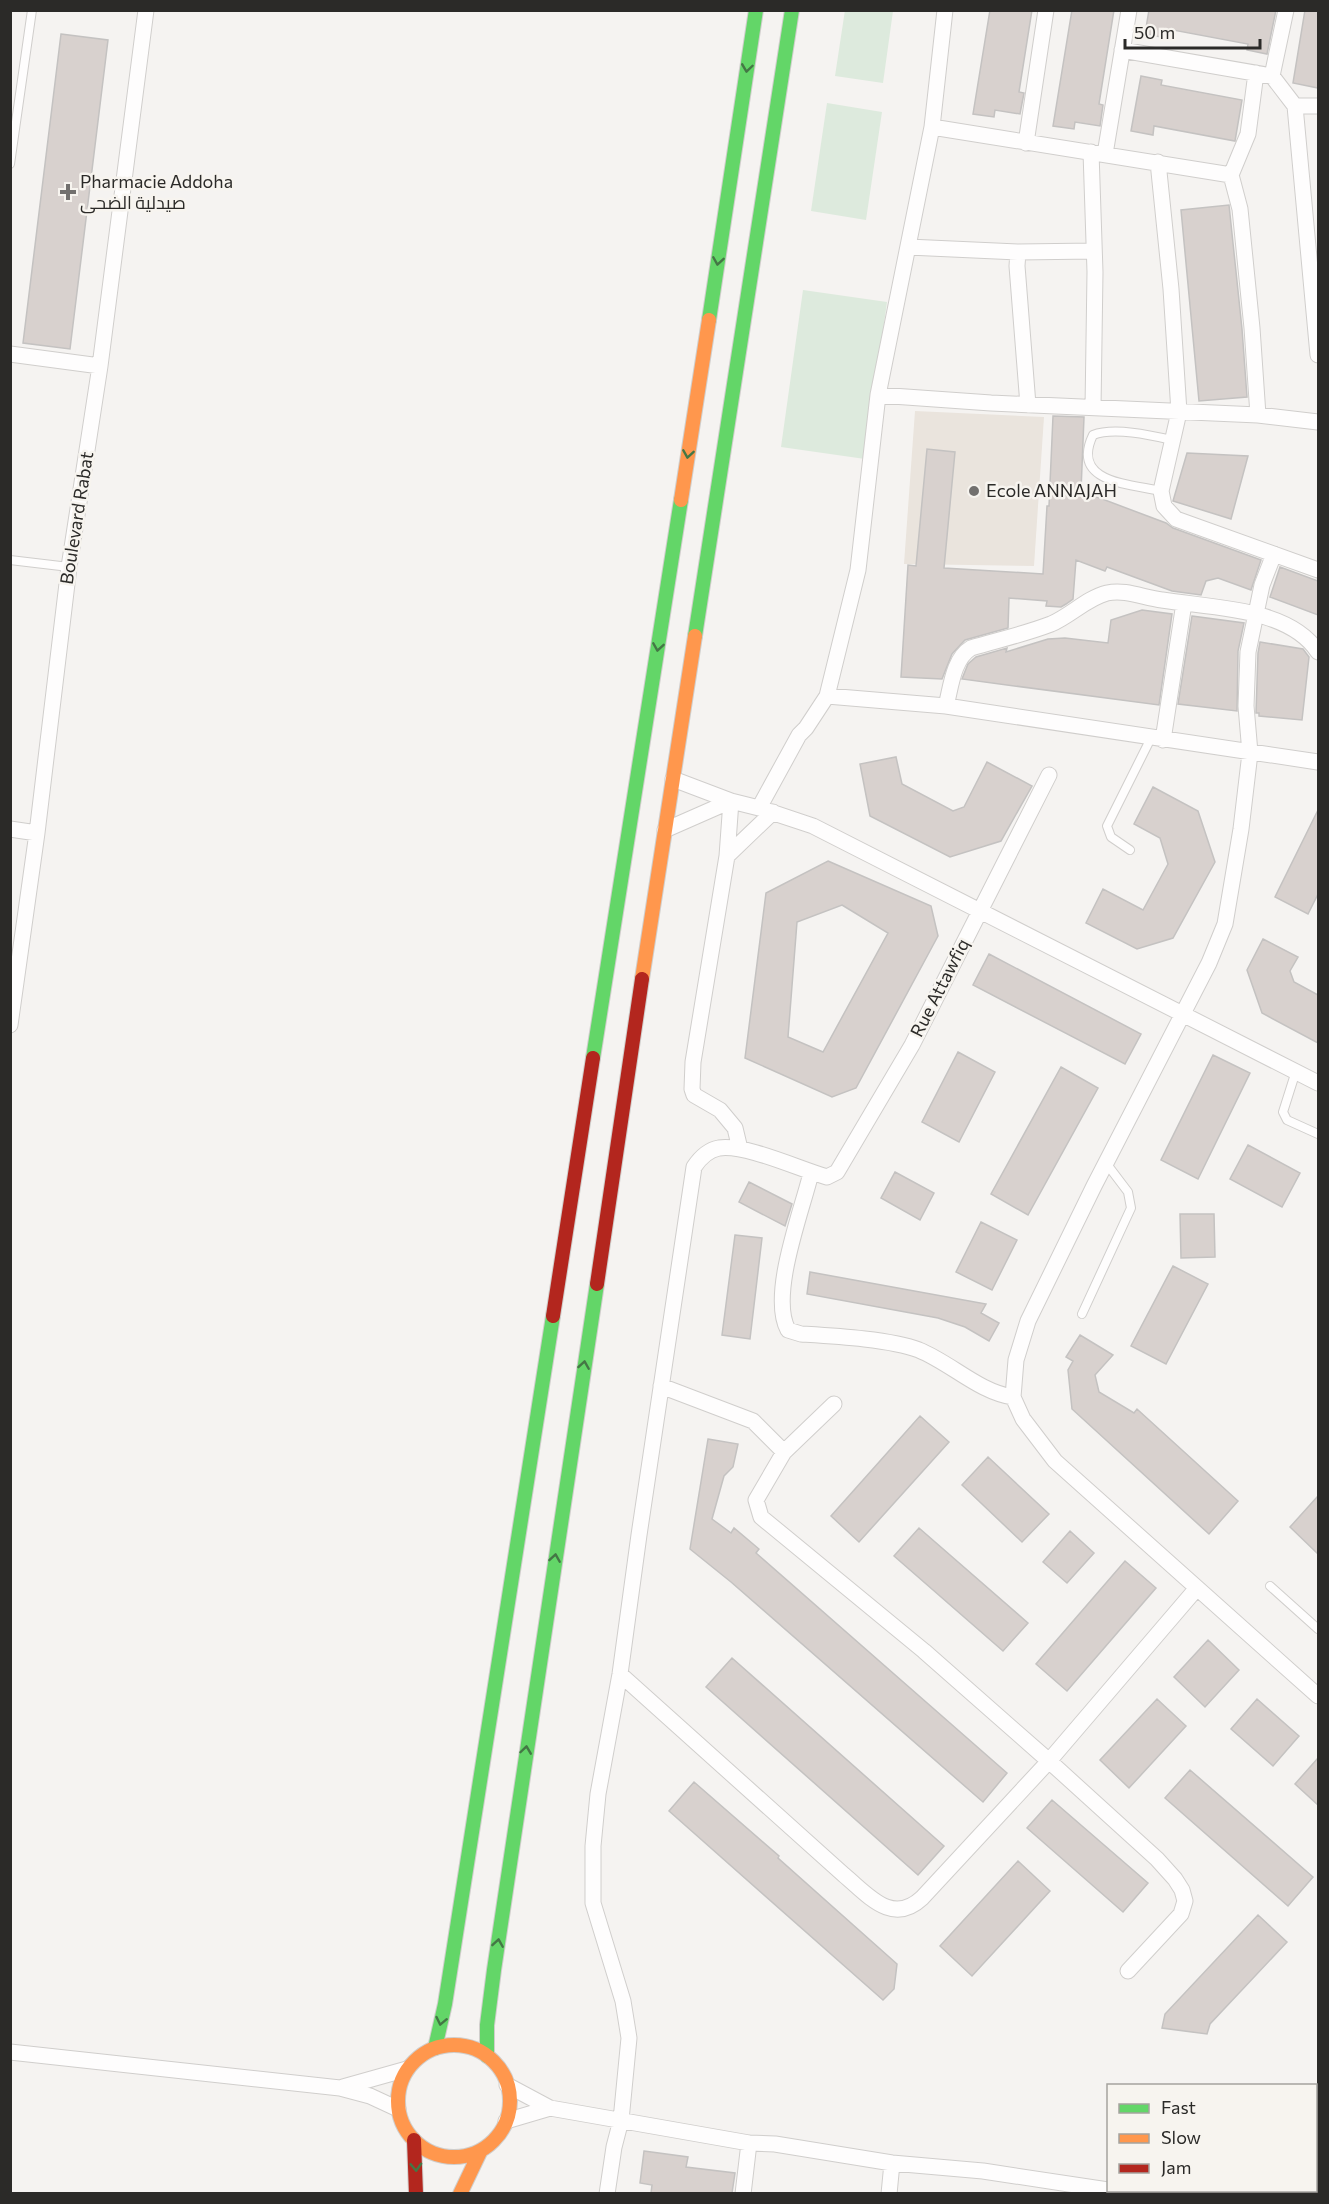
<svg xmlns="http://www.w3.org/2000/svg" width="1329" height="2204" font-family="Commissioner,Cairo,sans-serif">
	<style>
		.built { fill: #eae4dd }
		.green { fill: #ddeadd }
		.building { fill: #d8d1ce; stroke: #c4c2c1; stroke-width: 1.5; fill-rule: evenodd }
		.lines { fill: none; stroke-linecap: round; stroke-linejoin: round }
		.lane-casing { stroke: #d0cecc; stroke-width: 10 }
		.street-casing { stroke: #d0cecc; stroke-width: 17 }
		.fast-casing { stroke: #d0cecc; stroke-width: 16 }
		.slow-casing { stroke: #d0cecc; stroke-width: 16 }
		.jam-casing { stroke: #d0cecc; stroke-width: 16 }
		.lane { stroke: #fefdfd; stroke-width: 8 }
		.street { stroke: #fefdfd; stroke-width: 15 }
		.fast { stroke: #63d668; stroke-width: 14 }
		.slow { stroke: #ff974d; stroke-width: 14 }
		.jam { stroke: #b3261e; stroke-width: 14 }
		.oneway { stroke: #447745 }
		.poi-dot { fill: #72706e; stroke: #f7f4ef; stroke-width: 2 }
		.labels { text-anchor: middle; stroke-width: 5; stroke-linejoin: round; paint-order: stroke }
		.poi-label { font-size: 18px; fill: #2b2a28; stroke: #f7f4ef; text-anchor: start }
		.street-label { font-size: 18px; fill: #2b2a28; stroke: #f7f4ef }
	</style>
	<rect width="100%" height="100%" fill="#f5f3f1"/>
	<path class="built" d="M915 411 1044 417 1034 566 904 564Z"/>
	<path class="green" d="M845 10 893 11 883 83 835 76Z
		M827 103 882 112 866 220 811 211Z
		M803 290 887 302 865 459 781 447Z"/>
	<path class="building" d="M990 10H1032L1019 92 1024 93 1020 114 995 110 994 117 973 114Z
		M1072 10H1114L1099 104 1103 105 1100 126 1075 122 1074 129 1053 126Z
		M1149 10H1276L1267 54 1247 50 1248 44 1168 29 1166 38 1145 34Z
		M1305 10H1318V88L1293 83Z
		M61 34 108 40 70 349 23 343Z
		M1141 76 1162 80 1161 85 1242 100 1235 141 1154 126 1153 135 1131 131Z
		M1229 205 1242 329 1247 397 1199 401 1181 210Z
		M1053 416 1084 417 1081 491 1166 523 1173 528 1261 560 1251 590 1218 578 1206 581 1201 595 1172 591 1107 567 1105 571 1076 560 1073 599 1066 604 1061 607 1046 606 1047 601 1009 598 1008 628 965 640 952 654 942 679 901 677 908 565 916 566 927 449 955 452 944 568 1043 574 1047 506H1049Z
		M1187 453 1248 456 1231 519 1173 501Z
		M1280 567 1318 581V615L1270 597Z
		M1142 610 1172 614 1159 705 962 679 968 664 976 657 1007 648 1006 652 1048 639 1065 638 1108 643 1111 620Z
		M1192 616 1244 623 1238 651 1237 711 1178 704Z
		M1260 642 1303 649 1309 657 1302 720 1259 716V713H1256L1258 653Z
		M896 757 902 784 953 811 964 807 987 762 1032 786 1001 841 950 857 870 816 860 764Z
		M1153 787 1198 811 1215 862 1173 938 1137 949 1086 923 1103 889 1143 910 1168 864 1160 838 1134 824Z
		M1318 810V894L1308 914 1275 897Z
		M828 861 931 906 938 936 856 1088 832 1097 745 1058 766 893ZM842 905 888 933 823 1052 788 1037 797 922Z
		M1263 939 1298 957 1290 971 1294 982 1318 995V1043L1262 1013 1247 970Z
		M989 954 1141 1034 1125 1064 973 985Z
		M958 1052 995 1072 959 1142 922 1122Z
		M1213 1055 1250 1073 1198 1179 1161 1160Z
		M1061 1067 1098 1088 1028 1215 991 1194Z
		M1248 1145 1300 1173 1282 1207 1230 1179Z
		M895 1172 934 1193 920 1220 881 1198Z
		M749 1182 792 1204 785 1226 739 1202Z
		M1180 1214H1214L1215 1257 1181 1258Z
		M981 1222 1017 1240 992 1290 956 1272Z
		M735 1235 762 1238 750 1339 722 1335Z
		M1173 1266 1208 1284 1166 1364 1131 1346Z
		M810 1272 986 1304 981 1313 999 1323 989 1341 965 1327 938 1318 807 1294Z
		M1080 1335 1113 1355 1095 1375 1099 1392 1134 1413 1137 1409 1238 1501 1209 1534 1072 1409 1068 1370 1073 1361 1066 1357Z
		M920 1416 949 1442 859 1542 831 1516Z
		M708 1439 738 1444 733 1467 724 1476 712 1519 731 1533 734 1528 759 1549 756 1553 1007 1773 983 1802 731 1582 690 1549Z
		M988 1457 1049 1514 1022 1542 962 1485Z
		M1318 1496V1554L1290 1527Z
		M919 1528 1028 1623 1003 1651 894 1556Z
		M1070 1531 1094 1553 1067 1583 1043 1562Z
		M1125 1561 1156 1588 1067 1691 1036 1664Z
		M1208 1640 1239 1670 1205 1707 1174 1677Z
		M732 1658 944 1846 918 1875 706 1687Z
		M1157 1699 1186 1726 1129 1788 1100 1760Z
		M1257 1699 1299 1736 1273 1766 1231 1729Z
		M1318 1758V1805L1295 1784Z
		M1190 1770 1313 1877 1288 1906 1165 1798Z
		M694 1782 779 1856 778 1858 897 1964 894 1989 883 2000 669 1811Z
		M1052 1800 1148 1883 1123 1912 1027 1828Z
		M1018 1861 1050 1891 972 1976 940 1946Z
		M1258 1915 1287 1942 1210 2024 1207 2034 1162 2028 1165 2014Z
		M644 2151 688 2157 686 2167 735 2173 732 2193H651L652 2185 640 2183Z"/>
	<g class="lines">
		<defs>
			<path id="lane" d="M10 164 32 10
				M1161 491C1130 484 1070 483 1093 435 1114 427 1150 435 1172 440
				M10 560 69 567
				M1130 850 1111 837 1107 826 1151 738
				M1296 1071 1283 1112 1287 1120 1318 1134
				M1082 1314 1131 1208 1128 1192 1106 1163
				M1270 1586 1318 1629"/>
			<path id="street" d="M1286 10 1272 76 1295 106H1318
				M1122 50 1272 76
				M1256 73 1248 134 1231 175 1240 209 1252 328 1258 415
				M1295 106 1318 355
				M932 127 1231 175
				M1026 143 1046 10
				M1091 152 1095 272 1093 408
				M1105 154 1129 10
				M1158 162 1171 289 1179 412 1161 491 1164 506 1176 519 1318 570
				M908 247 1018 252 1017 266 1028 405
				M1018 252 1094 251
				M10 354 100 366
				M878 395 991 403 1258 415 1318 422
				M1274 554 1262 585 1248 652 1246 706 1250 753 1241 829 1225 924 1209 963 1094 1186 1028 1321 1016 1360 1013 1397 1023 1419 1055 1461 1318 1696
				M827 696 946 706 1318 762
				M946 706C951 687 953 659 971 648 998 640 1025 634 1051 624 1070 616 1087 598 1107 593 1126 589 1144 598 1162 600 1210 608 1289 607 1318 652
				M1163 740 1184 603
				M673 779 731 801 759 808 813 826 1318 1083
				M731 801 727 856 693 1062 692 1089 694 1095 720 1110 735 1128 740 1149
				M759 808 799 735 806 728 827 696 858 570 878 395 932 127 945 10
				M10 829 37 833
				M665 830 731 801
				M727 856 773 812
				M10 1025 37 833 69 567 100 366 146 10
				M811 1173C802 1211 769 1295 788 1330L801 1334C833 1336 890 1339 919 1350 951 1363 979 1392 1013 1397
				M661 1386 753 1421 784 1452
				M834 1404 784 1452 756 1500 761 1517 924 1651 1049 1761 1157 1859 1175 1879 1182 1890 1185 1901 1181 1914 1128 1971
				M620 1674 844 1875C868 1895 892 1926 922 1898L1049 1761 1197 1588
				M10 2052 340 2088 370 2096 398 2109
				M507 2085 550 2108 749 2143 775 2144 892 2163 983 2171 1108 2190
				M343 2087 407 2069
				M506 2121 550 2108
				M1112 2190 1132 2194
				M607 2194 614 2147 621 2120 629 2038 623 2001 593 1903V1846L598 1794 620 1674 639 1535 694 1167C700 1158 708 1150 719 1148 746 1144 799 1169 827 1177L837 1172 912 1045 1049 775
				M743 2194 749 2143
				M889 2194 892 2163
				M1317 2194 1318 2193"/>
			<path id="fast" d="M709 320 756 10
				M695 636 792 10
				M593 1058 681 500
				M435 2048 445 2004 553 1316
				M487 2056V2025L494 1970 597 1284"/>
			<path id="slow" d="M681 500 709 320
				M642 979 695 636
				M398 2101a56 56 0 1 1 112 0a56 56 0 1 1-112 0Z
				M460 2194 481 2150"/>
			<path id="jam" d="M597 1284 642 979
				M553 1316 593 1058
				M414 2140 416 2194"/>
		</defs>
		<use href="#lane" class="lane-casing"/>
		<use href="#street" class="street-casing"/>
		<use href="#fast" class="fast-casing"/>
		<use href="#slow" class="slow-casing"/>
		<use href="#jam" class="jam-casing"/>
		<use href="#lane" class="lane"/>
		<use href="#street" class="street"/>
		<use href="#fast" class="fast"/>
		<use href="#slow" class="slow"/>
		<use href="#jam" class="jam"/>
	</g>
	<defs><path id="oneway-chevron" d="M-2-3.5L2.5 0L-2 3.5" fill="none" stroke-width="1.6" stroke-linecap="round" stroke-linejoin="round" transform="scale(1.5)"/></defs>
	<g class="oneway">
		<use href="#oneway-chevron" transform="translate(747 68) rotate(98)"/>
		<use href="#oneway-chevron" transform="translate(718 261) rotate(99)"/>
		<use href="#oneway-chevron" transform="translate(688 454) rotate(99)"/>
		<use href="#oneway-chevron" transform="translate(658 647) rotate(99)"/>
		<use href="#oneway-chevron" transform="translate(584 1365) rotate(-81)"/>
		<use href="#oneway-chevron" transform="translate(555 1558) rotate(-81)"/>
		<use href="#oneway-chevron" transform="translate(526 1750) rotate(-82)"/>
		<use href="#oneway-chevron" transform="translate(498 1943) rotate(-81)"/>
		<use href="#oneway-chevron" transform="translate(441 2021) rotate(102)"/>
		<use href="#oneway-chevron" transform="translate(416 2167) rotate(88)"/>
	</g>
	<g class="poi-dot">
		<path d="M65 183h6v6h6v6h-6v6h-6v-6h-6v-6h6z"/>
		<circle cx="974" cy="491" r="6"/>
	</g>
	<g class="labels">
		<g class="poi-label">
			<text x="80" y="188">Pharmacie Addoha<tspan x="80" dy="21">صيدلية الضحى</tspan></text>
			<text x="986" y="497">Ecole ANNAJAH</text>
		</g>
		<g class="street-label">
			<text transform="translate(77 518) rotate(-81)" y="6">Boulevard Rabat</text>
			<text transform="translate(940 988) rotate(-63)" y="6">Rue Attawfiq</text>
		</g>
	</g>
	<rect width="1329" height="2204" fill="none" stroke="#2b2a28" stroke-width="24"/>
	<rect x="1107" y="2084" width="210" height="108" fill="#f7f4ef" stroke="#a5a39f" stroke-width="1.5"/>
	<rect x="1119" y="2104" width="30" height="9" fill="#63d668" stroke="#a5a39f" stroke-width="1.5"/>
	<text x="1161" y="2114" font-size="18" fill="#2b2a28">Fast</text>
	<rect x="1119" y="2134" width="30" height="9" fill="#ff974d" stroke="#a5a39f" stroke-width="1.5"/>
	<text x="1161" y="2144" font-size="18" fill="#2b2a28">Slow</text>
	<rect x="1119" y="2164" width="30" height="9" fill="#b3261e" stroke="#a5a39f" stroke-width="1.5"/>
	<text x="1161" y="2174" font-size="18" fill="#2b2a28">Jam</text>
	<path d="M1125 39v9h135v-9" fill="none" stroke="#2b2a28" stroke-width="3"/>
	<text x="1134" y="39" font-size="18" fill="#2b2a28" stroke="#f7f4ef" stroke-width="4.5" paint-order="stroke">50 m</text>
</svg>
